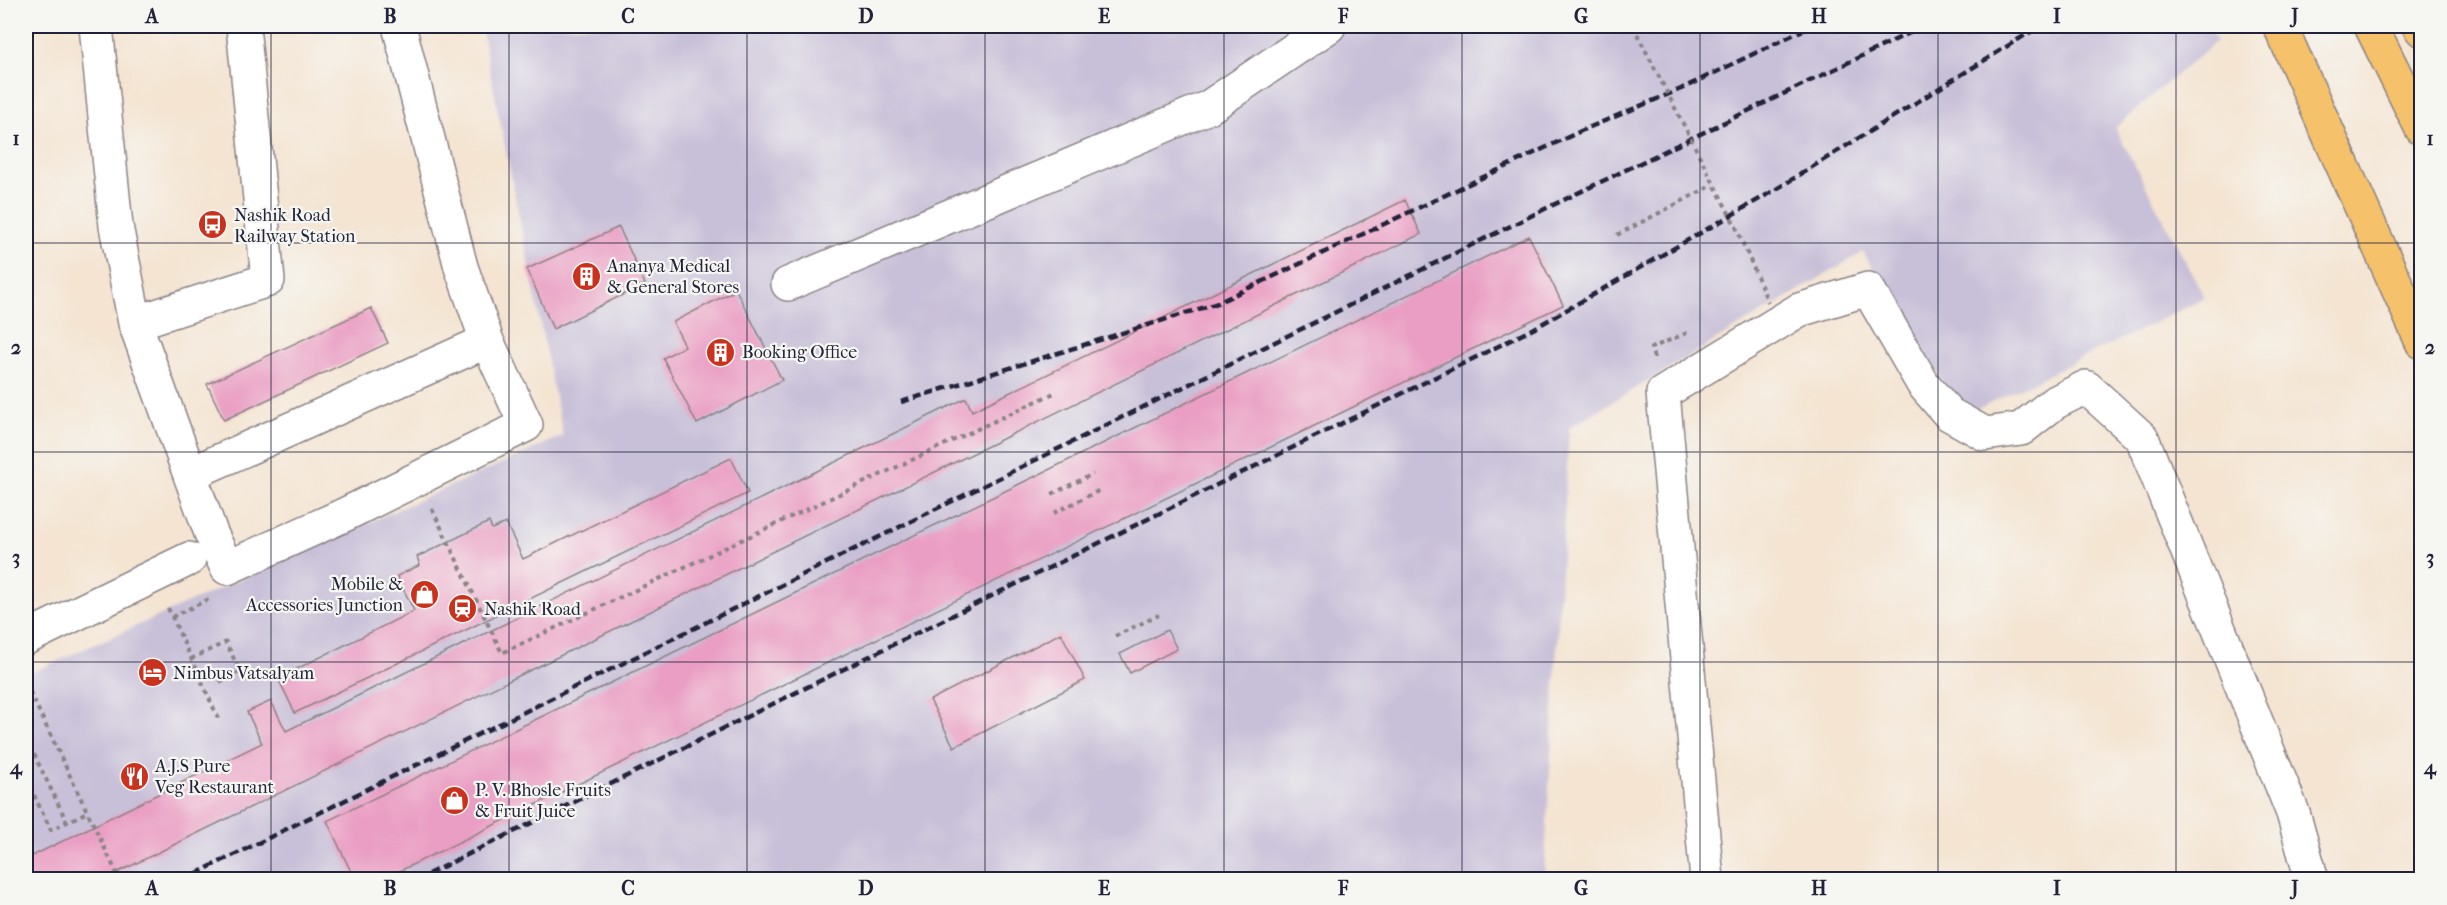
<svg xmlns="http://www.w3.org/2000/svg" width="2447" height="905" font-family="'IM FELL French Canon',serif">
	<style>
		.industrial { fill: #c8bfd8 }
		.building { fill: #ea9ec3 }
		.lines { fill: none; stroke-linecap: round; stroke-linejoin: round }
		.minor-casing { stroke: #8b8386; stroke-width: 36 }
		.major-casing { stroke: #8b8386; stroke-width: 36 }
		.highway-casing { stroke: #8b8386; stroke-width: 36 }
		.path { stroke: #8b8386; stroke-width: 4; stroke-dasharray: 4.5 4.5; stroke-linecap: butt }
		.minor { stroke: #fff; stroke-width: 33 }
		.major { stroke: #f5c16b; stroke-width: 33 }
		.highway { stroke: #f5c16b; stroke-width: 33 }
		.rail { stroke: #22223b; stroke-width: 4.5; stroke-dasharray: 9 4.5; stroke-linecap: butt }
		.path-bridge { stroke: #8b8386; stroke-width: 4; stroke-dasharray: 4.5 4.5; stroke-linecap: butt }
		.grid { fill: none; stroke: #22223b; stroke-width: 1.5; stroke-opacity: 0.55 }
		.labels { text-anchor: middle; stroke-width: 4.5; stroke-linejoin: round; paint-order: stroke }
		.poi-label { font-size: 18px; fill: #22223b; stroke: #f6f6f2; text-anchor: start }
		.neatline { fill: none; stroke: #22223b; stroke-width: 2 }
		.grid-label { font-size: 20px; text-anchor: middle; font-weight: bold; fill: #22223b }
	</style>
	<rect width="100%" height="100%" fill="#f6f6f2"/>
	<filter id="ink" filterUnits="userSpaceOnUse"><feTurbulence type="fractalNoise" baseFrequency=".0167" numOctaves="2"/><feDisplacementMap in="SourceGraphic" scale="12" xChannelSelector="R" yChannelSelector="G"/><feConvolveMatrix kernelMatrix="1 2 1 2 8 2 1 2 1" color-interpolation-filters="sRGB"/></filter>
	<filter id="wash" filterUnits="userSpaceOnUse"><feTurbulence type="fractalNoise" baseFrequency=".008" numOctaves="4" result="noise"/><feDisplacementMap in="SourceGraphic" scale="24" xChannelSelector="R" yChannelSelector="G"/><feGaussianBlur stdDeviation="1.35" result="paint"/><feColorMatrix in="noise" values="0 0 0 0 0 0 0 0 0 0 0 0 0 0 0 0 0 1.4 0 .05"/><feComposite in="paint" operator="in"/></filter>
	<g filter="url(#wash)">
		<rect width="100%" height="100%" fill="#f4e4d1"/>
		<path class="industrial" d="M481 26H2209L2216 41 2115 128 2205 298 1963 416 1863 252 1569 428 1544 878 1534 880 26 879V675L563 436Z"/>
		<g id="blocks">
			<path class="building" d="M1405 200 1421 234 102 880H26V859L262 743 247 712 271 701 286 731 966 398 972 411Z
				M619 227 645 284 553 329 527 269Z
				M1529 236 1563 305 381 880H355L327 821Z
				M736 290 782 380 697 424 663 358 685 346 673 322Z
				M371 308 388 343 224 420 207 384Z
				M731 458 748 493 295 713 278 678 414 611 397 576 420 565 417 557 489 522 492 529 506 523 523 559Z
				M1167 630 1177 649 1130 673 1120 654Z
				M1061 633 1085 680 954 747 930 700Z
				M604 871 608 880H587Z"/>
		</g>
	</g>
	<g filter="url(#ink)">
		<use href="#blocks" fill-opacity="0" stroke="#8b8386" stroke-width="1.5"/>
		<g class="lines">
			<defs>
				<path id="minor" d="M96 26 116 226 135 323 211 533 227 568 344 515 526 425 487 341 461 267 399 26
					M788 284 1209 107 1329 26
					M135 323 268 280 243 26
					M190 474 487 341
					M26 638 189 559
					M1707 880 1663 393 1799 310 1868 289 1923 384 1949 414 1985 434 2021 429 2054 403 2086 387 2142 438 2293 813 2312 880"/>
				<path id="major" d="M2280 26 2422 342"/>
				<path id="highway" d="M2371 26 2422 129
					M2419 26 2422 30"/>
			</defs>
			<use href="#minor" class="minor-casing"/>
			<use href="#major" class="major-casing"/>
			<use href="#highway" class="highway-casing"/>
			<path class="path" d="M1617 235 1713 185
				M1654 358 1651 348 1687 333
				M1052 494 1093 474
				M432 509 502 653 1054 393
				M1054 513 1100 490
				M168 608 220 722
				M172 617 209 599
				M1115 636 1159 615
				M191 659 226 642 240 672 216 684
				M26 684 120 880
				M26 738 67 822
				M26 779 51 830 87 812
				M618 880 626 876"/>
			<use href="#minor" class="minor"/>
			<use href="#major" class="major"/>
			<use href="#highway" class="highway"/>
			<path class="rail" d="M901 402 1215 304 1583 130 1681 89 1811 26
				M183 880 1551 206 1924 26
				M416 880 1533 329 1770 193 2040 26"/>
			<path class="path-bridge" d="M1633 26 1736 227 1768 302"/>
		</g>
	</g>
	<path class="grid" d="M271 26V880M509 26V880M747 26V880M985 26V880M1224 26V880M1462 26V880M1700 26V880M1938 26V880M2176 26V880M26 243H2422M26 452H2422M26 662H2422"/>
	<defs>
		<symbol id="bus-disc" viewBox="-11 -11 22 22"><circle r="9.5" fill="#c8321e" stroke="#f6f6f2"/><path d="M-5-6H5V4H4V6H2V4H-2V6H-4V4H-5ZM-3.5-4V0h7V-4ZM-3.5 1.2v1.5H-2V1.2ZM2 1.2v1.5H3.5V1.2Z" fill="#fff"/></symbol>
		<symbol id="building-disc" viewBox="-11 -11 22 22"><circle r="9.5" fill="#c8321e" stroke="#f6f6f2"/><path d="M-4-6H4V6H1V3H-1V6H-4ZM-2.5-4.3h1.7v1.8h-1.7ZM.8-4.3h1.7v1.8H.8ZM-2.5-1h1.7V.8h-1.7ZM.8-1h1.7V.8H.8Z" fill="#fff"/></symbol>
		<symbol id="shop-disc" viewBox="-11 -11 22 22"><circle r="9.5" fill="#c8321e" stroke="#f6f6f2"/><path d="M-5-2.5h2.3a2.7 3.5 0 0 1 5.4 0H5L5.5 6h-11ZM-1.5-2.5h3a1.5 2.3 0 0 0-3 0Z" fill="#fff"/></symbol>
		<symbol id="station-disc" viewBox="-11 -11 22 22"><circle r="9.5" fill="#c8321e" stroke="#f6f6f2"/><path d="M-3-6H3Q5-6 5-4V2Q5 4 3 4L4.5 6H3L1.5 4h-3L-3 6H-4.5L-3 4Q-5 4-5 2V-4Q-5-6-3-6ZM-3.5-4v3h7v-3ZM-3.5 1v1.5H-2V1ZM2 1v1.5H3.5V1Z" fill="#fff"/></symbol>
		<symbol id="hotel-disc" viewBox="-11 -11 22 22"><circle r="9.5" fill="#c8321e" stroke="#f6f6f2"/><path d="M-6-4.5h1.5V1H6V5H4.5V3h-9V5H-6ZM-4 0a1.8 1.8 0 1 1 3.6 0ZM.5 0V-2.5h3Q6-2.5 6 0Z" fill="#fff"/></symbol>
		<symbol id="restaurant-disc" viewBox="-11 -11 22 22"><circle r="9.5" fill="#c8321e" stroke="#f6f6f2"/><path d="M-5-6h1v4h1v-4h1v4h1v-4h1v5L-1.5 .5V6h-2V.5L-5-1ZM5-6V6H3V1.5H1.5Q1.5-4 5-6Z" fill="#fff"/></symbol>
	</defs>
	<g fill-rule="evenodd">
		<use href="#bus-disc" x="196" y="208" width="33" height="33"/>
		<use href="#building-disc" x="570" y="260" width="33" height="33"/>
		<use href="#building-disc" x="704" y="336" width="33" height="33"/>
		<use href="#shop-disc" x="408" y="578" width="33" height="33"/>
		<use href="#station-disc" x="446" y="592" width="33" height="33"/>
		<use href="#hotel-disc" x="136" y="656" width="33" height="33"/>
		<use href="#restaurant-disc" x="118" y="760" width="33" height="33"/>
		<use href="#shop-disc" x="438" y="784" width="33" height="33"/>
	</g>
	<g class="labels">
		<g class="poi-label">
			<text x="234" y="221">Nashik Road<tspan x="234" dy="21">Railway Station</tspan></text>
			<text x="607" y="272">Ananya Medical<tspan x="607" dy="21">&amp; General Stores</tspan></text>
			<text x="742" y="358">Booking Office</text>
			<text x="403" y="590" text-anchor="end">Mobile &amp;<tspan x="403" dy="21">Accessories Junction</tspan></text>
			<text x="484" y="615">Nashik Road</text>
			<text x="173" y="679">Nimbus Vatsalyam</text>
			<text x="155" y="772">A.J.S Pure<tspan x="155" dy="21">Veg Restaurant</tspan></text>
			<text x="475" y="796">P. V. Bhosle Fruits<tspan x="475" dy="21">&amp; Fruit Juice</tspan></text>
		</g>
	</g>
	<rect width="2447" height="905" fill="none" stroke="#f6f6f2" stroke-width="66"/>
	<rect x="33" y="33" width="2381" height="839" class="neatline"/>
	<g class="grid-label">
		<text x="152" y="23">A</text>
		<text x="390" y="23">B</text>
		<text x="628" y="23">C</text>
		<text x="866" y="23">D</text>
		<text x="1104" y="23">E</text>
		<text x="1343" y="23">F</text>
		<text x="1581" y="23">G</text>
		<text x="1819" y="23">H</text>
		<text x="2057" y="23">I</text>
		<text x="2295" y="23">J</text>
		<text x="16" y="145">1</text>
		<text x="2430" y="145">1</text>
		<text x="16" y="354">2</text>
		<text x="2430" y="354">2</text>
		<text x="16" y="564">3</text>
		<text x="2430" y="564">3</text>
		<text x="16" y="774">4</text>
		<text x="2430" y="774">4</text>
		<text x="152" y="895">A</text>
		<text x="390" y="895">B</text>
		<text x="628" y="895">C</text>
		<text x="866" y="895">D</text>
		<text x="1104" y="895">E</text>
		<text x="1343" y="895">F</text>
		<text x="1581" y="895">G</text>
		<text x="1819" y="895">H</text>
		<text x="2057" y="895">I</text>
		<text x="2295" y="895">J</text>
	</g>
</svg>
